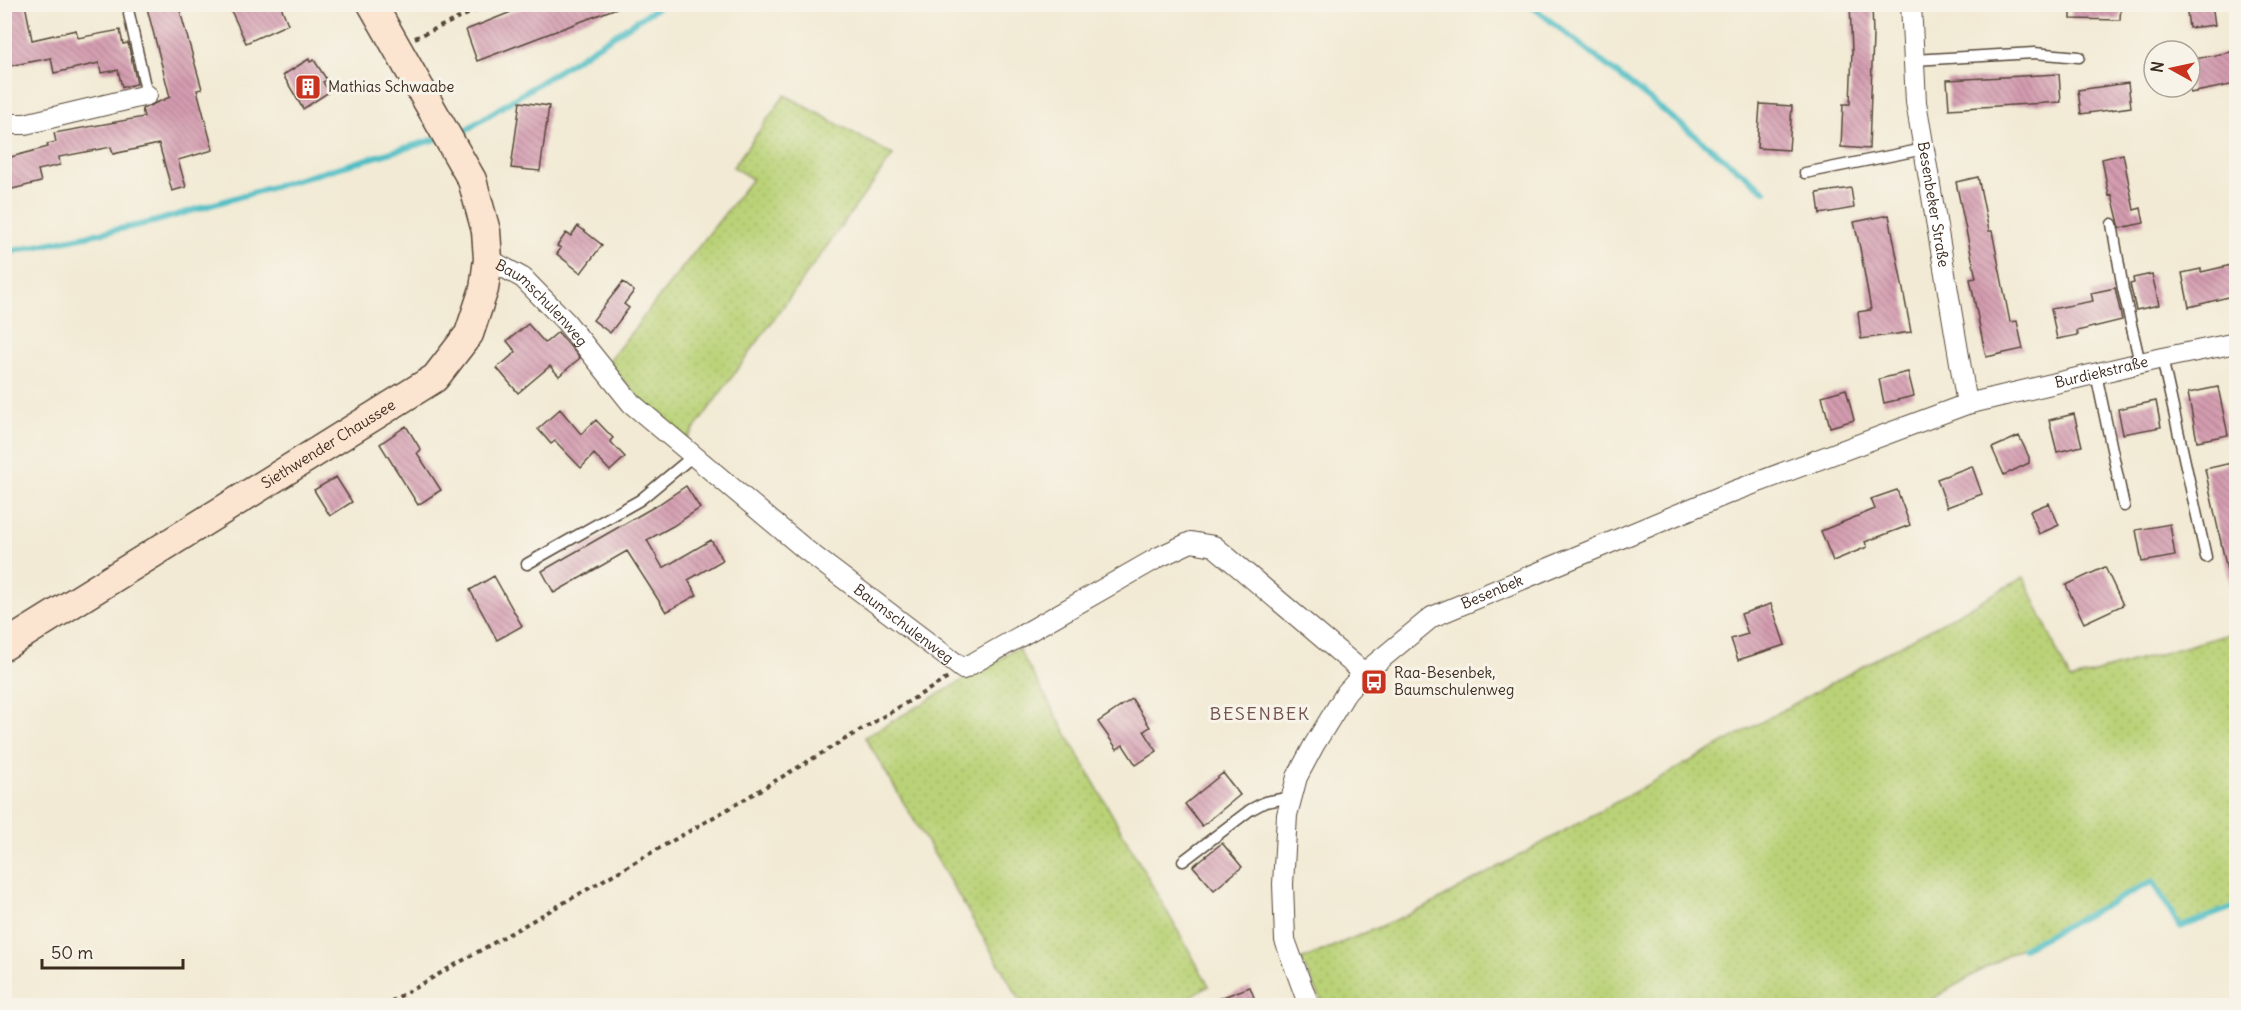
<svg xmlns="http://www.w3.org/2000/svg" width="2241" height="1010" font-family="Delius,sans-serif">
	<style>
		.grass { fill: url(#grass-dots); stroke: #7a7e4a; stroke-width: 1.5 }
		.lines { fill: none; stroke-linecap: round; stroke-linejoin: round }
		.stream { stroke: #50bec5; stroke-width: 6 }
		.building { fill: url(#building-back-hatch) }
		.service-casing { stroke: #564739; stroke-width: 13 }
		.minor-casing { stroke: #564739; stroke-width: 22 }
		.secondary-casing { stroke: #564739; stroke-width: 31 }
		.path { stroke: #564739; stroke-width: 4; stroke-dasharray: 4.5 4.5; stroke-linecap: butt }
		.service { stroke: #fff; stroke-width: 10 }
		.minor { stroke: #fff; stroke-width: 20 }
		.secondary { stroke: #fce5d0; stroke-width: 28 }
		.labels { text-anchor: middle; stroke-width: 6; stroke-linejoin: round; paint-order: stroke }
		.poi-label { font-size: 15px; fill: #3b2a1e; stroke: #f7f3e8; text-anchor: start }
		.street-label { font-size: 15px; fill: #3b2a1e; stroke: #f7f3e8 }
		.quarter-label { font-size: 18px; letter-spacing: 1.5px; fill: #715251; stroke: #f7f3e8 }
	</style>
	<defs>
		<pattern id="grass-dots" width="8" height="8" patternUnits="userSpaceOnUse" patternTransform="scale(1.5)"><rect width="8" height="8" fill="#bad277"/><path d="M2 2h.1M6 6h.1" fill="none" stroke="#a1b466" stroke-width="1.8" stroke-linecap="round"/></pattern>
		<pattern id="building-back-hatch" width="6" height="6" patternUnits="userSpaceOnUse" patternTransform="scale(1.5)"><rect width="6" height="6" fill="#d49cb0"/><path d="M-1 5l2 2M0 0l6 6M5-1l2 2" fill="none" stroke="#ad7f8f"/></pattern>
	</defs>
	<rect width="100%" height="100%" fill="#f7f3e8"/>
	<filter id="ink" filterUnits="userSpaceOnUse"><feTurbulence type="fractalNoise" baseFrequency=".0167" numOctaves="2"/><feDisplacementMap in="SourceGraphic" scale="12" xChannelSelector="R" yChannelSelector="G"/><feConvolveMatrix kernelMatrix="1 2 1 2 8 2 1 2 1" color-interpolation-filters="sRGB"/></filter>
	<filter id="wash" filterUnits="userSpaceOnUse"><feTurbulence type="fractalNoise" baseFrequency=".008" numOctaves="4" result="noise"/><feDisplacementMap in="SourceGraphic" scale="24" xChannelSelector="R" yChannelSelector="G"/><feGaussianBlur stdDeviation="1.35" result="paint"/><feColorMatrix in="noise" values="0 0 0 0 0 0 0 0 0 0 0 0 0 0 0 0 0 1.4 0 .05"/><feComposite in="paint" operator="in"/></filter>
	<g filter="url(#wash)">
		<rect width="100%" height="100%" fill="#f2ead4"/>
		<path class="grass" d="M785 95 893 155 687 439 641 400 608 362 752 179 733 167Z
			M2024 577 2070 680 2236 632V905L2181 925 2153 880 2023 946 1920 1006 1324 1005 1301 960 1426 907Z
			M1018 648 1209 986 1173 1005H1023L865 737Z"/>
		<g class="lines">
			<path class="stream" d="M1529 4 1765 191
				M464 131 663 4
				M4 253 153 222 436 139
				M2023 948 2153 881 2180 927 2236 906"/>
		</g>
		<g id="blocks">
			<path class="building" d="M4 4H25L32 40 76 30 78 38 120 30 123 44 128 43 137 84 122 87 118 70 101 73 99 63 54 73 51 58 4 67Z
				M146 4H178L202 89 197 90 213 150 178 160 186 187 172 191 159 144 113 154 111 147 59 157 60 165 38 170 41 182 4 191V167L9 165 7 158 48 147 47 144 56 142 54 133 144 117 142 109 170 97Z
				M228 4H280L288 24 246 43Z
				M531 4H622V6L477 61 466 30Z
				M1850 4H1872L1873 36 1869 149 1841 147 1843 104H1850L1852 52Z
				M2071 4H2121L2120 20 2071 19Z
				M2186 4H2212L2215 25 2189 28Z
				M2236 51V84L2190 93V60Z
				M309 59 310 62 314 60 327 80 323 82 329 92 303 109 283 75Z
				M2059 74 2061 102 1949 109 1947 80Z
				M2128 83 2131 107 2081 114 2078 90Z
				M520 102 549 106 540 171 511 168Z
				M1760 104 1792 106 1789 150 1757 148Z
				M2123 154 2134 210 2141 208 2144 223 2120 228 2112 195 2109 196 2102 159Z
				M1978 177 1989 231H1992L2010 322 2017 321 2023 349 1986 357 1970 279 1976 278 1956 182Z
				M1851 188 1854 208 1820 214 1817 193Z
				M1889 215 1911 332 1861 339 1858 312 1871 310 1860 248 1854 222Z
				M578 226 602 245 581 273 557 254 561 248 557 246 566 233 571 236Z
				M2236 264V295L2189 307 2182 273 2201 269V272Z
				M2152 274 2159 305 2136 310 2130 284 2134 283 2133 278Z
				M623 282 634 291 624 304 629 308 610 333 593 320Z
				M2115 288 2122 320 2077 331 2078 335 2057 339 2051 309 2093 301 2091 293Z
				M528 324 545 343 558 332 580 358 559 376 550 366 518 393 497 368 516 352 507 341Z
				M1908 372 1914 396 1884 403 1879 379Z
				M2218 387 2228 435 2197 441 2188 393Z
				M1846 389 1854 420 1830 427 1822 396Z
				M2156 401 2161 427 2123 434 2118 409Z
				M560 409 581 434 596 420 613 438 610 441 625 457 610 471 594 454 581 468 555 441 551 444 538 429Z
				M2074 414 2082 446 2057 452 2049 420Z
				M406 426 421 450 417 453 441 490 418 505 380 444Z
				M2019 436 2029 457V463L2004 475 1992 448Z
				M2236 462V583L2230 584 2205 469Z
				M1972 466 1982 494 1947 507 1937 479Z
				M336 477 352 502 330 516 314 490Z
				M686 486 700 508 673 526 647 540 663 568 711 540 723 560 688 580 697 595 666 612 627 551 554 593 542 571 659 504Z
				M1897 490 1910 525 1865 542 1867 547 1833 561 1821 531 1875 509 1871 499Z
				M2049 503 2059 525 2039 534 2030 511Z
				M2170 524 2175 556 2142 562 2136 530Z
				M2105 567 2123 605 2084 623 2066 585Z
				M494 576 522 626 497 640 470 590Z
				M1771 604 1785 645 1738 660 1731 639 1748 634 1741 614Z
				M1132 699 1150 727 1144 731 1157 751 1136 765 1123 745 1117 749 1098 722Z
				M1223 773 1240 795 1202 826 1185 804Z
				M1222 843 1242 867 1214 890 1193 866Z
				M1250 987 1257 1005H1204V1004Z"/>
		</g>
	</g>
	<g filter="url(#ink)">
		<use href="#blocks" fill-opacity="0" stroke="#564739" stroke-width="1.5"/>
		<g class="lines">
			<defs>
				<path id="service" d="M129 14 147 95
					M1914 60 2034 53 2079 57
					M1805 173 1924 149
					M2112 224 2123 289 2140 363
					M2162 358 2206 557
					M2096 374 2124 506
					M527 564 640 500 693 456
					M1183 861 1250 810 1265 802 1292 797"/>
				<g id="minor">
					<path id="s1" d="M1911 4 1916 102 1967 404"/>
					<path d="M4 124H25L147 95"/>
					<path id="s2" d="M488 259 523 278 566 322 631 403 806 550 963 669 1159 557 1191 542 1214 546 1364 673"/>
					<path id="s3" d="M1309 1006 1285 940 1283 884 1287 815 1297 777 1314 745 1346 693 1364 673 1432 617 1729 493 1967 404 2162 358 2236 343"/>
				</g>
				<g id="secondary">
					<path id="s4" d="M4 646 435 378 469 334 484 289 488 259 486 231 472 180 372 4"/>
				</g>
			</defs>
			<use href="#service" class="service-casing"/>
			<use href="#minor" class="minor-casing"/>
			<use href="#secondary" class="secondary-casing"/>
			<path class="path" d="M415 38 490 4
				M383 1006 728 809 948 678"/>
			<use href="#service" class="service"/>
			<use href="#minor" class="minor"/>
			<use href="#secondary" class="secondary"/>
		</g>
	</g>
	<defs>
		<symbol id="building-square" viewBox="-11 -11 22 22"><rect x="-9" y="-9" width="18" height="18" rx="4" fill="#c8321e" stroke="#f7f3e8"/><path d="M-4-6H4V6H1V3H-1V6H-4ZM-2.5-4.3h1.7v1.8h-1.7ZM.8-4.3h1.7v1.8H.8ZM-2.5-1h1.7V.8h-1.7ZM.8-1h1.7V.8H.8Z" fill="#fff"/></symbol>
		<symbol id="bus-square" viewBox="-11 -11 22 22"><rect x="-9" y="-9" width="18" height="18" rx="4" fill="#c8321e" stroke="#f7f3e8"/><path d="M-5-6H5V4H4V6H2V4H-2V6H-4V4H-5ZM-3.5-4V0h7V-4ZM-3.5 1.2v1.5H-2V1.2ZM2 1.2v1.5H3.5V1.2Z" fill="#fff"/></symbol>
	</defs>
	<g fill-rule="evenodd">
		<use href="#building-square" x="293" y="72" width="30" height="30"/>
		<use href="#bus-square" x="1359" y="667" width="30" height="30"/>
	</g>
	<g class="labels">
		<g class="poi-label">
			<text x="328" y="92">Mathias Schwaabe</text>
			<text x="1394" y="678">Raa-Besenbek,<tspan x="1394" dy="17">Baumschulenweg</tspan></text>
		</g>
		<g class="street-label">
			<text dy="5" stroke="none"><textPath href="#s1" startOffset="202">Besenbeker Straße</textPath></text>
			<text dy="5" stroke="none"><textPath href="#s2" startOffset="70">Baumschulenweg</textPath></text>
			<text dy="5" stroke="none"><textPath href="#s3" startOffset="1161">Burdiekstraße</textPath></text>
			<text dy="5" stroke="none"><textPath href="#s4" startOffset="382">Siethwender Chaussee</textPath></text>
			<text dy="5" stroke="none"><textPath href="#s3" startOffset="512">Besenbek</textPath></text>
			<text dy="5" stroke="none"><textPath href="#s2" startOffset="556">Baumschulenweg</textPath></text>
		</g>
		<g class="quarter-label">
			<text x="1260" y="720">BESENBEK</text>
		</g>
	</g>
	<rect width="2241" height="1010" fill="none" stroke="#f7f3e8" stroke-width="24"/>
	<g transform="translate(2172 69) rotate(278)"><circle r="28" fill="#f7f3e8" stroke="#aca397" stroke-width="1.5"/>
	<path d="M0-4.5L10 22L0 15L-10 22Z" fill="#c8321e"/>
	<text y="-9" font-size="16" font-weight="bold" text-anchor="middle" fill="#3b2a1e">N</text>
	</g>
	<path d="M42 959v9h141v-9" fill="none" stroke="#3b2a1e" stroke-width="3"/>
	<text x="51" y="959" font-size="18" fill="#3b2a1e" stroke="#f7f3e8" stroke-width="4.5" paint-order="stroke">50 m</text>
</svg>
